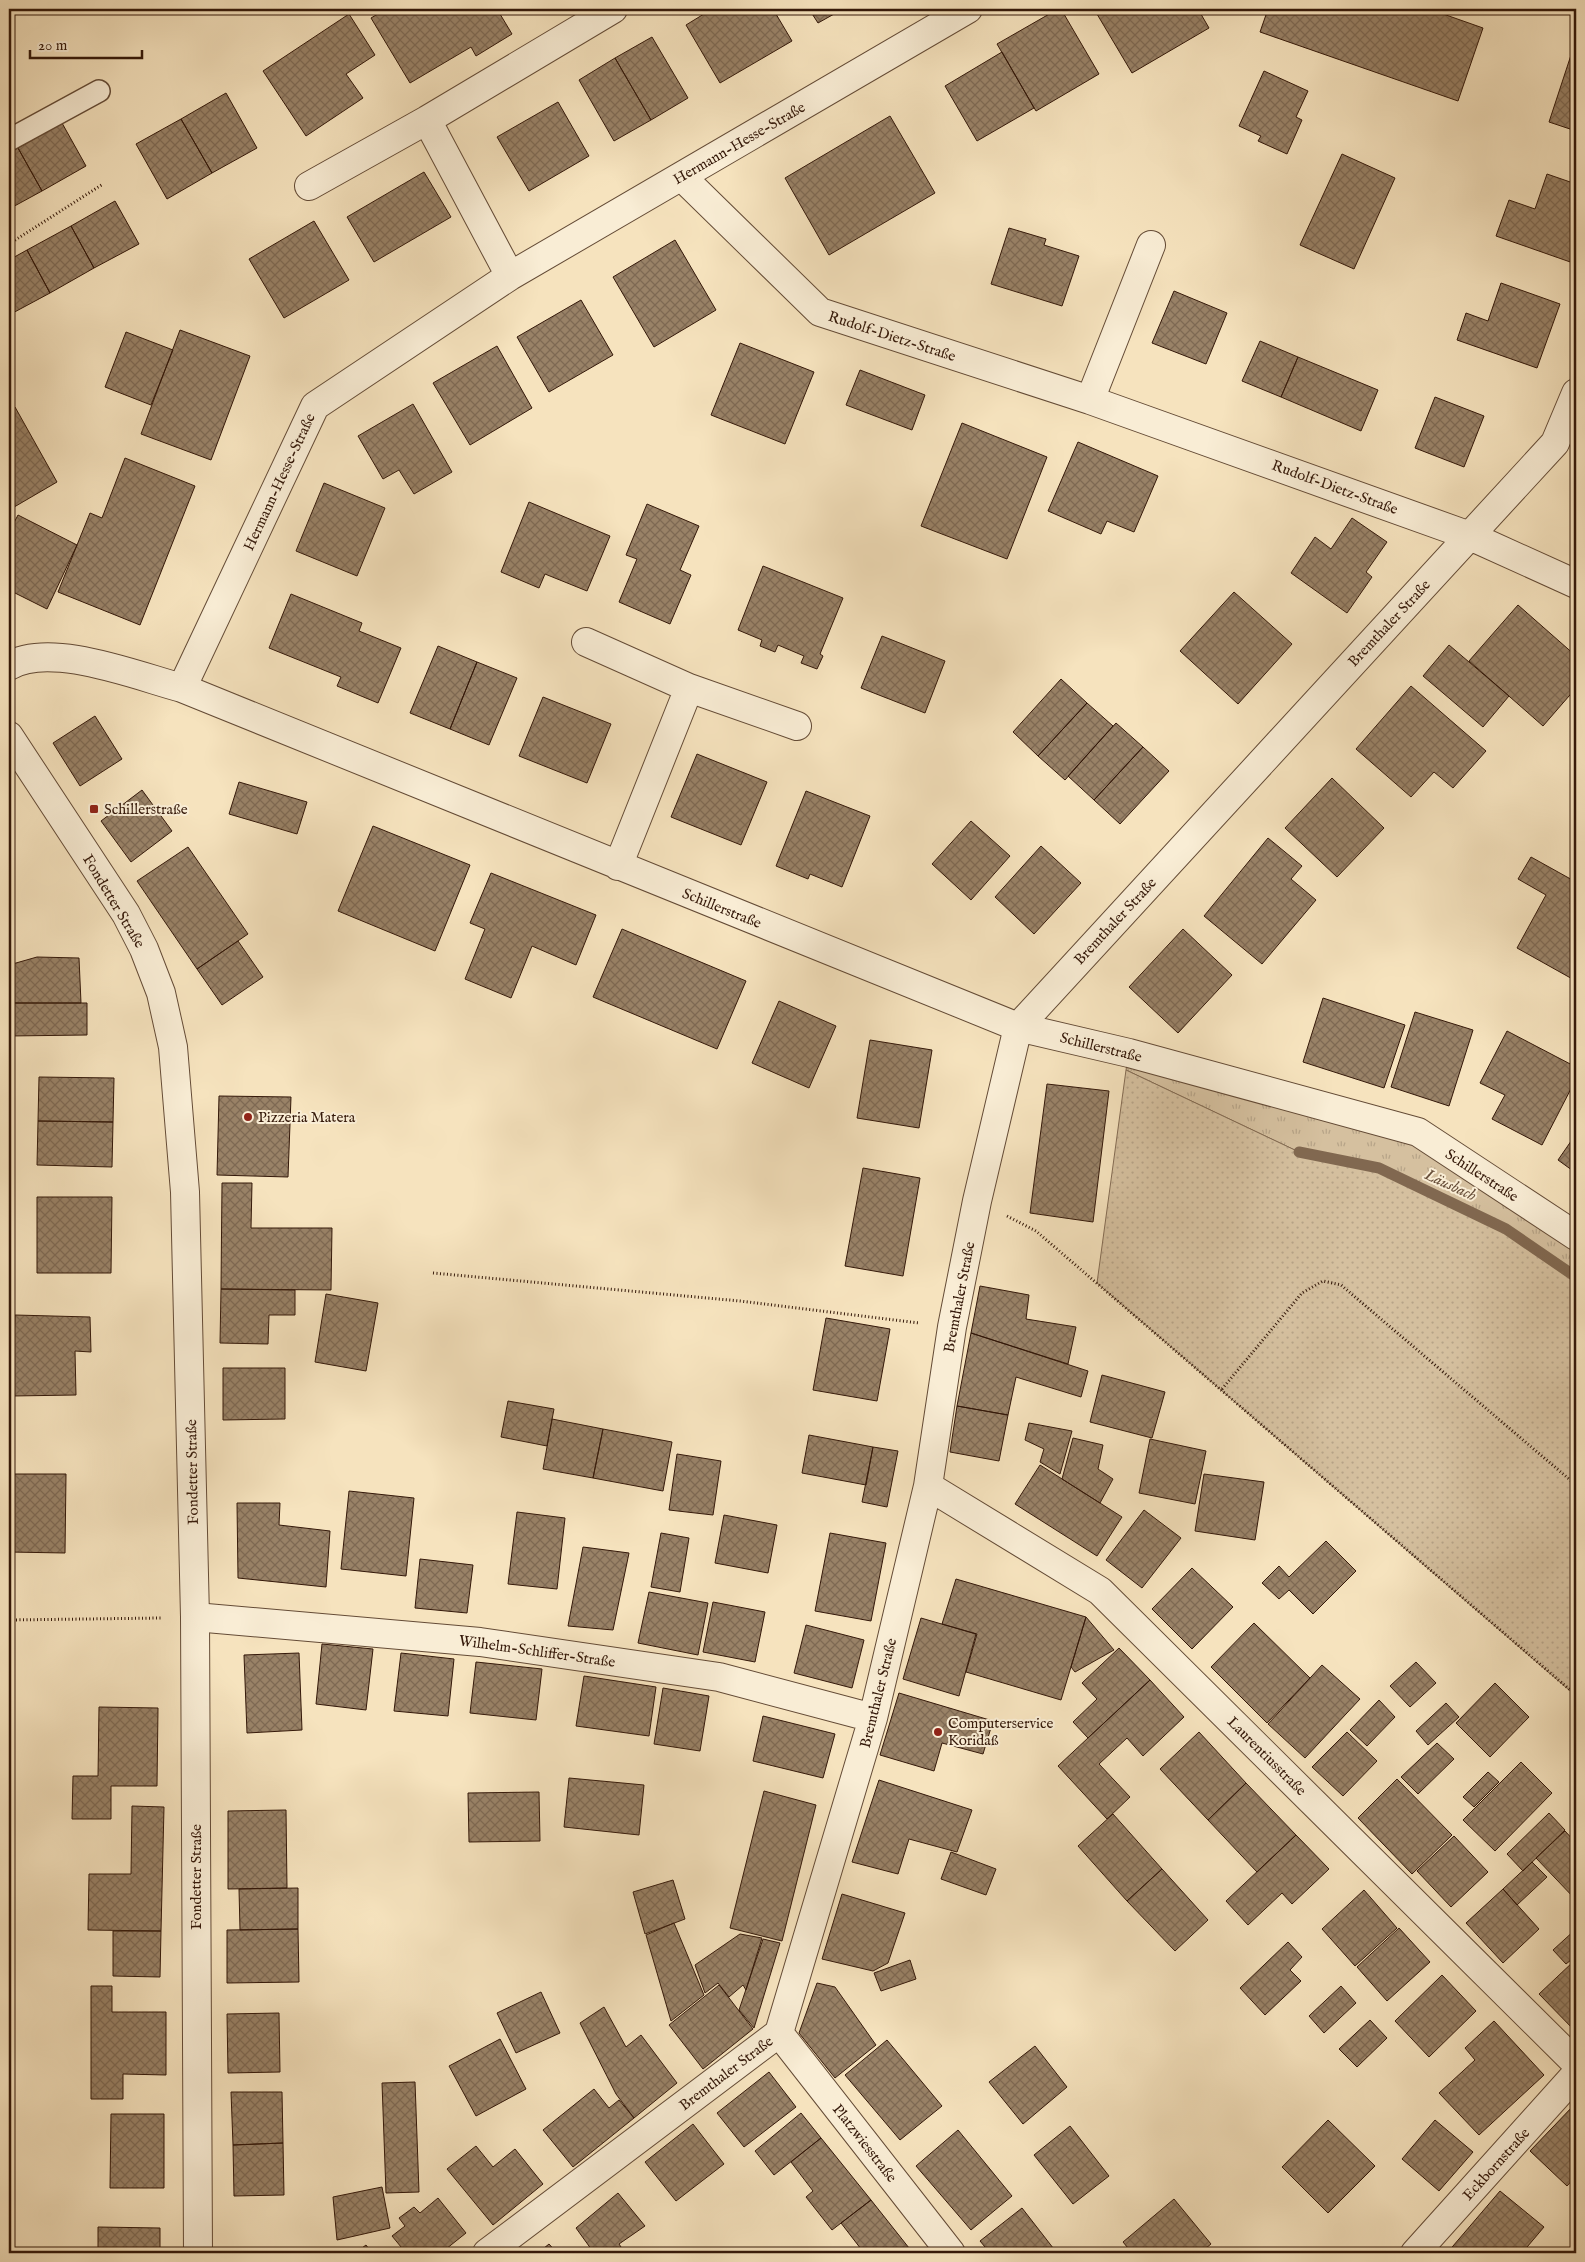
<svg xmlns="http://www.w3.org/2000/svg" width="1585" height="2262" font-family="'IM FELL English',serif">
	<style>
		.grass { fill: url(#grass-tufts); stroke: #846c54 }
		.garden { fill: url(#garden-dots); stroke: #846c54 }
		.lines { fill: none; stroke-linecap: round; stroke-linejoin: round }
		.stream { stroke: #816850; stroke-width: 11 }
		.building { fill: url(#building-cross-hatch); stroke: #341809 }
		.service-casing { stroke: #644b36; stroke-width: 24 }
		.minor-casing { stroke: #644b36; stroke-width: 30 }
		.tertiary-casing { stroke: #644b36; stroke-width: 30 }
		.path { stroke: #341809; stroke-width: 3; stroke-dasharray: 1 2.5; stroke-linecap: butt }
		.service { stroke: #f9edd5; stroke-width: 21 }
		.minor { stroke: #f9edd5; stroke-width: 28 }
		.tertiary { stroke: #f9edd5; stroke-width: 28 }
		.poi-dot { fill: #8f2418; stroke: #f9edd5; stroke-width: 2 }
		.labels { text-anchor: middle; stroke-width: 4; stroke-linejoin: round; paint-order: stroke }
		.street-label { font-size: 15px; fill: #341809; stroke: #f9edd5 }
		.poi-label { font-size: 15px; fill: #341809; stroke: #f9edd5; text-anchor: start }
		.water-label { font-size: 16px; font-style: italic; fill: #674e39; stroke: #f9edd5 }
	</style>
	<defs>
		<pattern id="grass-tufts" width="24" height="20" patternUnits="userSpaceOnUse" patternTransform="scale(1.25)"><rect width="24" height="20" fill="#d5c09f"/><path d="M3 7l-1-3M5 7V3M7 7l1-3M15 17l-1-3M17 17v-4M19 17l1-3" fill="none" stroke="#b7a488"/></pattern>
		<pattern id="garden-dots" width="8" height="8" patternUnits="userSpaceOnUse" patternTransform="scale(1.25)"><rect width="8" height="8" fill="#d5c09f"/><path d="M2 2h.1M6 6h.1" fill="none" stroke="#b7a488" stroke-width="1.8" stroke-linecap="round"/></pattern>
		<pattern id="building-cross-hatch" width="8" height="8" patternUnits="userSpaceOnUse" patternTransform="scale(1.25)"><rect width="8" height="8" fill="#998267"/><path d="M0 0l8 8M0 8l8-8" fill="none" stroke="#7e6953"/></pattern>
	</defs>
	<rect width="100%" height="100%" fill="#f6e3be"/>
	<filter id="stains"><feTurbulence type="fractalNoise" baseFrequency=".004" numOctaves="4"/><feColorMatrix values="0 0 0 0 .2 0 0 0 0 .09 0 0 0 0 .02 0 0 0 .5 -.17"/></filter>
	<radialGradient id="worn" r=".72"><stop offset=".6" stop-color="#630" stop-opacity="0"/><stop offset="1" stop-color="#630" stop-opacity=".3"/></radialGradient>
	<path class="grass" d="M1129 1053 1418 1132 1576 1236V1276L1506 1229 1379 1168 1299 1152 1126 1070Z"/>
	<path class="garden" d="M1126 1070 1299 1152 1379 1168 1506 1229 1576 1283V1696L1097 1283Z"/>
	<g class="lines">
		<path class="stream" d="M1299 1152 1379 1168 1506 1229 1576 1277"/>
	</g>
	<path class="building" d="M386 9H497L512 34 476 56 471 47 410 83 371 18Z
		M712 9H773L792 41 720 83 686 25Z
		M809 9H843L818 23Z
		M1058 9H1061L1099 74 1036 111 997 44Z
		M1094 9H1198L1209 28 1132 73Z
		M1268 9H1429L1483 28 1458 101 1260 32Z
		M349 14 375 55 346 74 363 98 306 136 263 71Z
		M652 37 688 98 651 120 615 58Z
		M1573 49 1576 51V131L1549 122Z
		M1002 52 1034 108 977 141 945 86Z
		M615 58 651 120 614 141 579 80Z
		M1264 71 1308 91 1296 117 1302 120 1287 154 1258 141 1261 136 1239 126Z
		M226 93 257 148 212 173 181 119Z
		M558 102 589 156 529 191 497 137Z
		M890 116 935 193 829 255 785 178Z
		M181 119 212 173 167 199 136 144Z
		M62 123 86 166 42 191 18 148Z
		M18 148 42 191 9 209V153Z
		M1342 154 1395 178 1354 269 1300 245Z
		M424 172 451 217 374 262 347 217Z
		M1547 174 1576 184V264L1496 236 1509 200 1535 209Z
		M115 201 139 244 94 268 71 226Z
		M314 221 349 280 284 318 249 259Z
		M71 226 94 268 50 293 27 250Z
		M1009 228 1046 239 1044 245 1079 256 1062 306 991 284Z
		M675 240 716 310 654 347 613 277Z
		M27 250 50 293 9 315V260Z
		M1501 283 1560 304 1537 368 1457 340 1466 313 1488 321Z
		M1174 291 1227 313 1206 364 1152 343Z
		M581 300 613 355 549 392 517 337Z
		M180 330 250 356 211 460 141 434Z
		M126 332 173 350 151 405 105 387Z
		M1260 341 1298 357 1281 397 1242 381Z
		M740 343 814 372 785 444 711 415Z
		M497 346 532 408 470 445 433 383Z
		M1298 357 1378 390 1361 431 1281 397Z
		M860 370 925 395 912 430 846 405Z
		M1435 397 1484 416 1464 467 1415 448Z
		M413 404 452 472 414 494 399 470 383 479 358 436Z
		M15 407 57 482 9 510V411Z
		M962 423 1047 457 1007 559 921 526Z
		M1078 442 1158 476 1134 532 1107 521 1101 534 1048 511Z
		M125 458 195 486 140 625 58 592 90 513 102 518Z
		M324 483 385 508 357 576 296 551Z
		M529 502 610 536 587 591 545 574 539 588 501 572Z
		M647 504 699 526 680 570 691 575 670 624 619 602 637 559 626 555Z
		M18 515 77 545 47 609 9 590V532Z
		M1352 518 1387 542 1366 572 1372 577 1347 613 1291 573 1315 537 1331 549Z
		M763 566 843 598 820 654 823 656 817 669 801 663 804 656 778 645 775 652 760 646 762 640 738 630Z
		M1234 592 1292 644 1238 704 1180 651Z
		M291 594 362 623 359 631 401 648 378 703 337 686 341 677 269 648Z
		M1518 605 1576 656V688L1543 726 1469 661Z
		M882 636 945 661 925 713 861 688Z
		M1449 645 1509 696 1483 727 1423 676Z
		M438 646 477 662 450 729 410 713Z
		M477 662 517 678 489 745 450 729Z
		M1061 679 1087 703 1038 756 1013 732Z
		M1411 686 1486 751 1453 788 1434 772 1411 797 1356 749Z
		M543 697 611 724 587 783 519 756Z
		M1087 703 1113 726 1065 780 1038 756Z
		M95 716 122 759 80 786 53 743Z
		M1116 723 1143 747 1094 800 1068 776Z
		M1143 747 1169 771 1120 824 1094 800Z
		M697 754 767 782 741 845 671 817Z
		M1332 778 1384 828 1337 877 1285 828Z
		M239 782 307 802 297 834 229 814Z
		M142 790 172 831 131 862 101 821Z
		M806 791 870 816 842 887 810 874 808 879 776 866Z
		M971 821 1010 856 971 900 932 864Z
		M373 826 470 865 435 951 338 911Z
		M1268 838 1302 866 1291 879 1316 900 1262 964 1204 916Z
		M1041 846 1081 883 1034 934 995 897Z
		M188 847 248 934 197 969 137 881Z
		M1531 857 1576 882V893L1570 904 1576 908V981L1517 948 1546 895 1518 879Z
		M491 873 596 915 576 965 532 946 511 998 465 979 485 929 470 923Z
		M622 929 746 981 717 1049 593 997Z
		M1183 929 1232 975 1178 1033 1129 987Z
		M238 941 263 977 222 1005 197 969Z
		M37 957 79 958 81 1003H9V965Z
		M1323 998 1405 1025 1384 1088 1303 1062Z
		M779 1001 836 1026 809 1088 752 1063Z
		M9 1003H87V1035L9 1036Z
		M1415 1012 1473 1030 1449 1106 1391 1087Z
		M1507 1031 1576 1067V1079L1542 1145 1492 1119 1505 1095 1480 1083Z
		M870 1040 932 1050 919 1128 857 1118Z
		M39 1077 114 1078 113 1122 38 1121Z
		M1047 1084 1109 1091 1093 1222 1030 1213Z
		M219 1096 291 1097 288 1177 217 1175Z
		M38 1121 113 1122 112 1167 37 1165Z
		M1576 1134V1173L1558 1160Z
		M863 1168 920 1178 903 1276 845 1266Z
		M222 1183H252L251 1228H332L331 1290 221 1289Z
		M37 1197H112L111 1273H37Z
		M980 1286 1029 1295 1026 1319 1076 1327 1068 1364 971 1333Z
		M221 1289 295 1290V1315H269L268 1344 220 1343Z
		M326 1294 378 1303 366 1371 315 1362Z
		M15 1315 90 1317 91 1352 75 1351 76 1395 12 1396Z
		M826 1318 890 1329 877 1401 813 1390Z
		M971 1333 1088 1371 1081 1397 1016 1377 1008 1415 957 1406Z
		M223 1368H285V1419L223 1420Z
		M1102 1375 1165 1392 1152 1438 1090 1422Z
		M508 1401 554 1409 547 1446 501 1437Z
		M957 1406 1008 1415 999 1461 950 1452Z
		M552 1419 603 1429 593 1478 543 1469Z
		M1029 1423 1072 1431 1060 1474 1040 1462 1044 1449 1025 1440Z
		M603 1429 672 1442 663 1491 593 1478Z
		M809 1435 873 1447 866 1485 802 1473Z
		M1073 1438 1103 1445 1098 1469 1113 1479 1100 1503 1062 1479Z
		M1150 1439 1206 1451 1195 1504 1139 1493Z
		M873 1447 898 1451 887 1507 862 1502Z
		M677 1454 721 1461 713 1515 669 1510Z
		M1040 1465 1122 1517 1097 1556 1015 1504Z
		M9 1474H66L65 1553 9 1552Z
		M1204 1474 1264 1482 1255 1540 1195 1531Z
		M349 1491 414 1498 406 1576 341 1569Z
		M237 1503H280L279 1525 330 1531 326 1587 238 1578Z
		M1144 1510 1181 1538 1142 1588 1106 1560Z
		M517 1512 565 1518 557 1589 508 1584Z
		M724 1515 777 1525 768 1573 715 1563Z
		M661 1533 689 1538 680 1592 651 1587Z
		M830 1533 886 1543 871 1621 815 1611Z
		M1326 1541 1356 1571 1313 1614 1289 1590 1279 1599 1262 1583 1279 1566 1289 1577Z
		M583 1547 629 1553 613 1630 568 1626Z
		M420 1559 473 1565 467 1613 415 1608Z
		M1192 1568 1233 1607 1192 1649 1152 1609Z
		M956 1579 1086 1617 1061 1700 966 1672 977 1634 942 1624Z
		M649 1592 708 1603 698 1655 638 1643Z
		M713 1602 765 1612 755 1662 703 1652Z
		M1086 1617 1114 1650 1075 1672 1071 1667Z
		M921 1618 976 1634 959 1696 903 1679Z
		M1254 1623 1310 1678 1267 1723 1211 1667Z
		M806 1625 864 1640 852 1688 794 1673Z
		M322 1644 373 1649 366 1710 316 1704Z
		M1119 1648 1150 1680 1088 1738 1073 1722 1097 1699 1082 1683Z
		M299 1653 302 1730 247 1733 244 1655Z
		M401 1653 454 1659 448 1716 394 1711Z
		M476 1662 542 1669 536 1720 470 1713Z
		M1416 1662 1436 1683 1410 1707 1390 1686Z
		M1322 1665 1360 1699 1305 1758 1268 1724Z
		M584 1676 656 1687 649 1736 576 1726Z
		M1150 1680 1184 1717 1143 1756 1127 1738 1099 1764 1130 1797 1107 1819 1058 1766Z
		M1495 1683 1529 1717 1490 1757 1456 1723Z
		M663 1688 709 1696 700 1751 654 1744Z
		M899 1693 993 1721 983 1754 942 1743 934 1771 880 1755Z
		M1379 1700 1395 1717 1367 1746 1350 1730Z
		M1446 1703 1459 1717 1428 1745 1416 1731Z
		M99 1707 158 1708 157 1786H111V1819H72L73 1776H98Z
		M763 1716 835 1734 823 1778 753 1761Z
		M1199 1732 1246 1783 1208 1820 1160 1769Z
		M1347 1732 1377 1761 1343 1796 1312 1767Z
		M1437 1743 1454 1759 1418 1794 1401 1777Z
		M1521 1762 1552 1793 1495 1851 1463 1820Z
		M1488 1772 1499 1782 1474 1807 1463 1797Z
		M569 1778 644 1785 639 1835 564 1827Z
		M1397 1779 1452 1835 1412 1874 1358 1818Z
		M879 1780 972 1810 957 1852 909 1839 898 1874 852 1862Z
		M1246 1783 1296 1835 1257 1872 1208 1820Z
		M764 1791 816 1805 782 1941 730 1928Z
		M539 1792 540 1841 469 1842 468 1793Z
		M132 1806 164 1807 161 1931 88 1930 89 1874H131Z
		M286 1810 287 1888 228 1889V1811Z
		M1549 1813 1565 1830 1523 1871 1507 1854Z
		M1113 1814 1162 1869 1127 1901 1078 1846Z
		M1565 1831 1576 1843V1900L1536 1858Z
		M1296 1835 1329 1869 1292 1904 1282 1893 1248 1925 1226 1901Z
		M1454 1836 1488 1872 1451 1907 1417 1871Z
		M951 1852 996 1869 986 1895 941 1879Z
		M1532 1862 1547 1877 1517 1905 1503 1889Z
		M1162 1869 1208 1920 1175 1951 1127 1901Z
		M673 1880 685 1919 645 1934 633 1892Z
		M298 1888V1929L240 1930 239 1889Z
		M1503 1889 1539 1929 1503 1963 1466 1923Z
		M1364 1890 1397 1928 1355 1966 1322 1929Z
		M842 1894 905 1913 888 1963 873 1971 822 1959Z
		M674 1923 704 1995 671 2021 646 1935Z
		M1399 1928 1430 1962 1387 2001 1357 1967Z
		M298 1929 299 1982 227 1983V1930Z
		M1576 1929V1956L1566 1964 1553 1950Z
		M113 1931H161L160 1977 113 1976Z
		M740 1934 762 1938 746 1990 743 1985 729 1997 718 1983 705 1993 695 1965Z
		M763 1939 780 1943 754 2028 739 2010Z
		M1288 1942 1302 1957 1290 1970 1301 1981 1265 2015 1240 1988Z
		M910 1960 916 1979 881 1991 874 1973Z
		M1574 1961 1576 1964V2032L1539 1994Z
		M1442 1975 1476 2011 1429 2057 1395 2021Z
		M817 1983 835 1987 876 2045 835 2078 799 2033Z
		M719 1985 753 2029 703 2069 669 2025Z
		M91 1986H112V2012H166V2075L123 2074V2099H91Z
		M1341 1986 1356 2003 1324 2033 1309 2016Z
		M541 1992 560 2033 516 2053 497 2013Z
		M604 2007 626 2047 641 2035 677 2083 634 2118 616 2094 580 2023Z
		M279 2013 280 2072 228 2073 227 2014Z
		M1370 2020 1387 2038 1357 2067 1339 2049Z
		M1494 2021 1544 2075 1479 2135 1439 2093 1475 2060 1465 2048Z
		M500 2039 526 2089 476 2116 449 2066Z
		M887 2040 942 2106 900 2140 845 2075Z
		M1035 2046 1067 2087 1023 2124 989 2082Z
		M769 2072 796 2107 744 2147 717 2113Z
		M415 2082 419 2192 386 2193 382 2083Z
		M594 2089 609 2108 619 2100 634 2118 573 2167 543 2130Z
		M231 2092H282L283 2143 233 2145Z
		M1574 2105 1576 2107V2176L1567 2186 1530 2151Z
		M801 2113 821 2138 774 2175 755 2151Z
		M111 2114H164V2188H110Z
		M1328 2120 1375 2166 1328 2213 1282 2167Z
		M1435 2120 1473 2152 1439 2191 1402 2159Z
		M693 2124 724 2164 676 2201 645 2162Z
		M1070 2126 1109 2176 1073 2204 1034 2155Z
		M958 2130 1012 2196 971 2230 916 2166Z
		M821 2138 871 2200 832 2230 806 2197 813 2191 791 2162Z
		M283 2143 284 2195 234 2196 233 2145Z
		M476 2146 493 2167 515 2149 543 2184 493 2225 447 2169Z
		M382 2187 390 2228 337 2240 333 2197Z
		M1500 2191 1544 2227 1522 2253H1447Z
		M618 2193 645 2226 619 2244 625 2253H594L576 2228Z
		M438 2198 466 2233 441 2253H406L392 2236 405 2226 399 2218 414 2207 420 2213Z
		M1174 2199 1211 2244 1200 2253H1132L1123 2242Z
		M871 2200 913 2253H856L861 2249 841 2223Z
		M1022 2208 1057 2253H990L980 2241Z
		M98 2227 160 2228V2253H98Z
		M549 2244 557 2253H538Z
		M366 2245 372 2253H355Z"/>
	<g class="lines">
		<defs>
			<path id="service" d="M9 140 99 91"/>
			<path id="minor" d="M427 120 510 276
				M682 177 820 312 1090 400 1470 536 1576 584
				M309 186 427 120 613 9
				M1090 400 1151 245
				M586 642 689 688
				M9 666C50 641 137 676 182 688L1018 1027 1129 1053 1418 1132 1576 1236
				M182 688 315 406 510 276 968 9
				M618 866 689 688 797 726
				M928 1486 1100 1591 1576 2063
				M195 1617 480 1642 719 1677 873 1718
				M779 2033 951 2253
				M487 2253 779 2033 873 1718 928 1486 952 1327 977 1201 1018 1027 1555 443 1576 393
				M1415 2253 1576 2074"/>
			<path id="tertiary" d="M9 736 126 914 144 949 161 993 173 1047 185 1192 195 1617 198 2253"/>
		</defs>
		<use href="#service" class="service-casing"/>
		<use href="#minor" class="minor-casing"/>
		<use href="#tertiary" class="tertiary-casing"/>
		<path class="path" d="M9 244 103 184
			M1007 1216 1036 1231 1576 1695
			M433 1273 740 1301 919 1323
			M1222 1389 1302 1293 1323 1281 1341 1285 1576 1485
			M9 1620 161 1618"/>
		<use href="#service" class="service"/>
		<use href="#minor" class="minor"/>
		<use href="#tertiary" class="tertiary"/>
	</g>
	<g class="poi-dot">
		<rect x="89" y="804" width="10" height="10" rx="2.5"/>
		<circle cx="248" cy="1117" r="5"/>
		<circle cx="938" cy="1732" r="5"/>
	</g>
	<g class="labels">
		<g class="street-label">
			<text transform="translate(739 143) rotate(-30)" y="5">Hermann-Hesse-Straße</text>
			<text transform="translate(892 336) rotate(18)" y="5">Rudolf-Dietz-Straße</text>
			<text transform="translate(279 482) rotate(-65)" y="5">Hermann-Hesse-Straße</text>
			<text transform="translate(1335 487) rotate(20)" y="5">Rudolf-Dietz-Straße</text>
			<text transform="translate(1389 623) rotate(-47)" y="5">Bremthaler Straße</text>
			<text transform="translate(114 901) rotate(59)" y="5">Fondetter Straße</text>
			<text transform="translate(722 908) rotate(22)" y="5">Schillerstraße</text>
			<text transform="translate(1115 921) rotate(-47)" y="5">Bremthaler Straße</text>
			<text transform="translate(1101 1047) rotate(14)" y="5">Schillerstraße</text>
			<text transform="translate(1482 1175) rotate(33)" y="5">Schillerstraße</text>
			<text transform="translate(959 1297) rotate(-79)" y="5">Bremthaler Straße</text>
			<text transform="translate(192 1472) rotate(-91)" y="5">Fondetter Straße</text>
			<text transform="translate(537 1651) rotate(8)" y="5">Wilhelm-Schliffer-Straße</text>
			<text transform="translate(878 1693) rotate(-76)" y="5">Bremthaler Straße</text>
			<text transform="translate(1267 1756) rotate(45)" y="5">Laurentiusstraße</text>
			<text transform="translate(196 1877) rotate(-90)" y="5">Fondetter Straße</text>
			<text transform="translate(726 2073) rotate(-37)" y="5">Bremthaler Straße</text>
			<text transform="translate(865 2143) rotate(52)" y="5">Platzwiesstraße</text>
			<text transform="translate(1496 2164) rotate(-48)" y="5">Eckbornstraße</text>
		</g>
		<g class="poi-label">
			<text x="104" y="814">Schillerstraße</text>
			<text x="258" y="1122">Pizzeria Matera</text>
			<text x="948" y="1728">Computerservice<tspan x="948" dy="17">Koridaß</tspan></text>
		</g>
		<g class="water-label">
			<text transform="translate(1451 1184) rotate(25)" y="6">Läusbach</text>
		</g>
	</g>
	<rect width="1585" height="2262" fill="none" stroke="#f6e3be" stroke-width="30"/>
	<rect x="10" y="10" width="1565" height="2242" fill="none" stroke="#341809" stroke-width="2.5"/>
	<rect x="15" y="15" width="1555" height="2232" fill="none" stroke="#341809"/>
	<path d="M30 50v8h112v-8" fill="none" stroke="#341809" stroke-width="2.5"/>
	<text x="38" y="50" font-size="15" fill="#341809" stroke="#f9edd5" stroke-width="4" paint-order="stroke">20 m</text>
	<rect width="100%" height="100%" filter="url(#stains)"/>
	<rect width="100%" height="100%" fill="url(#worn)"/>
</svg>
